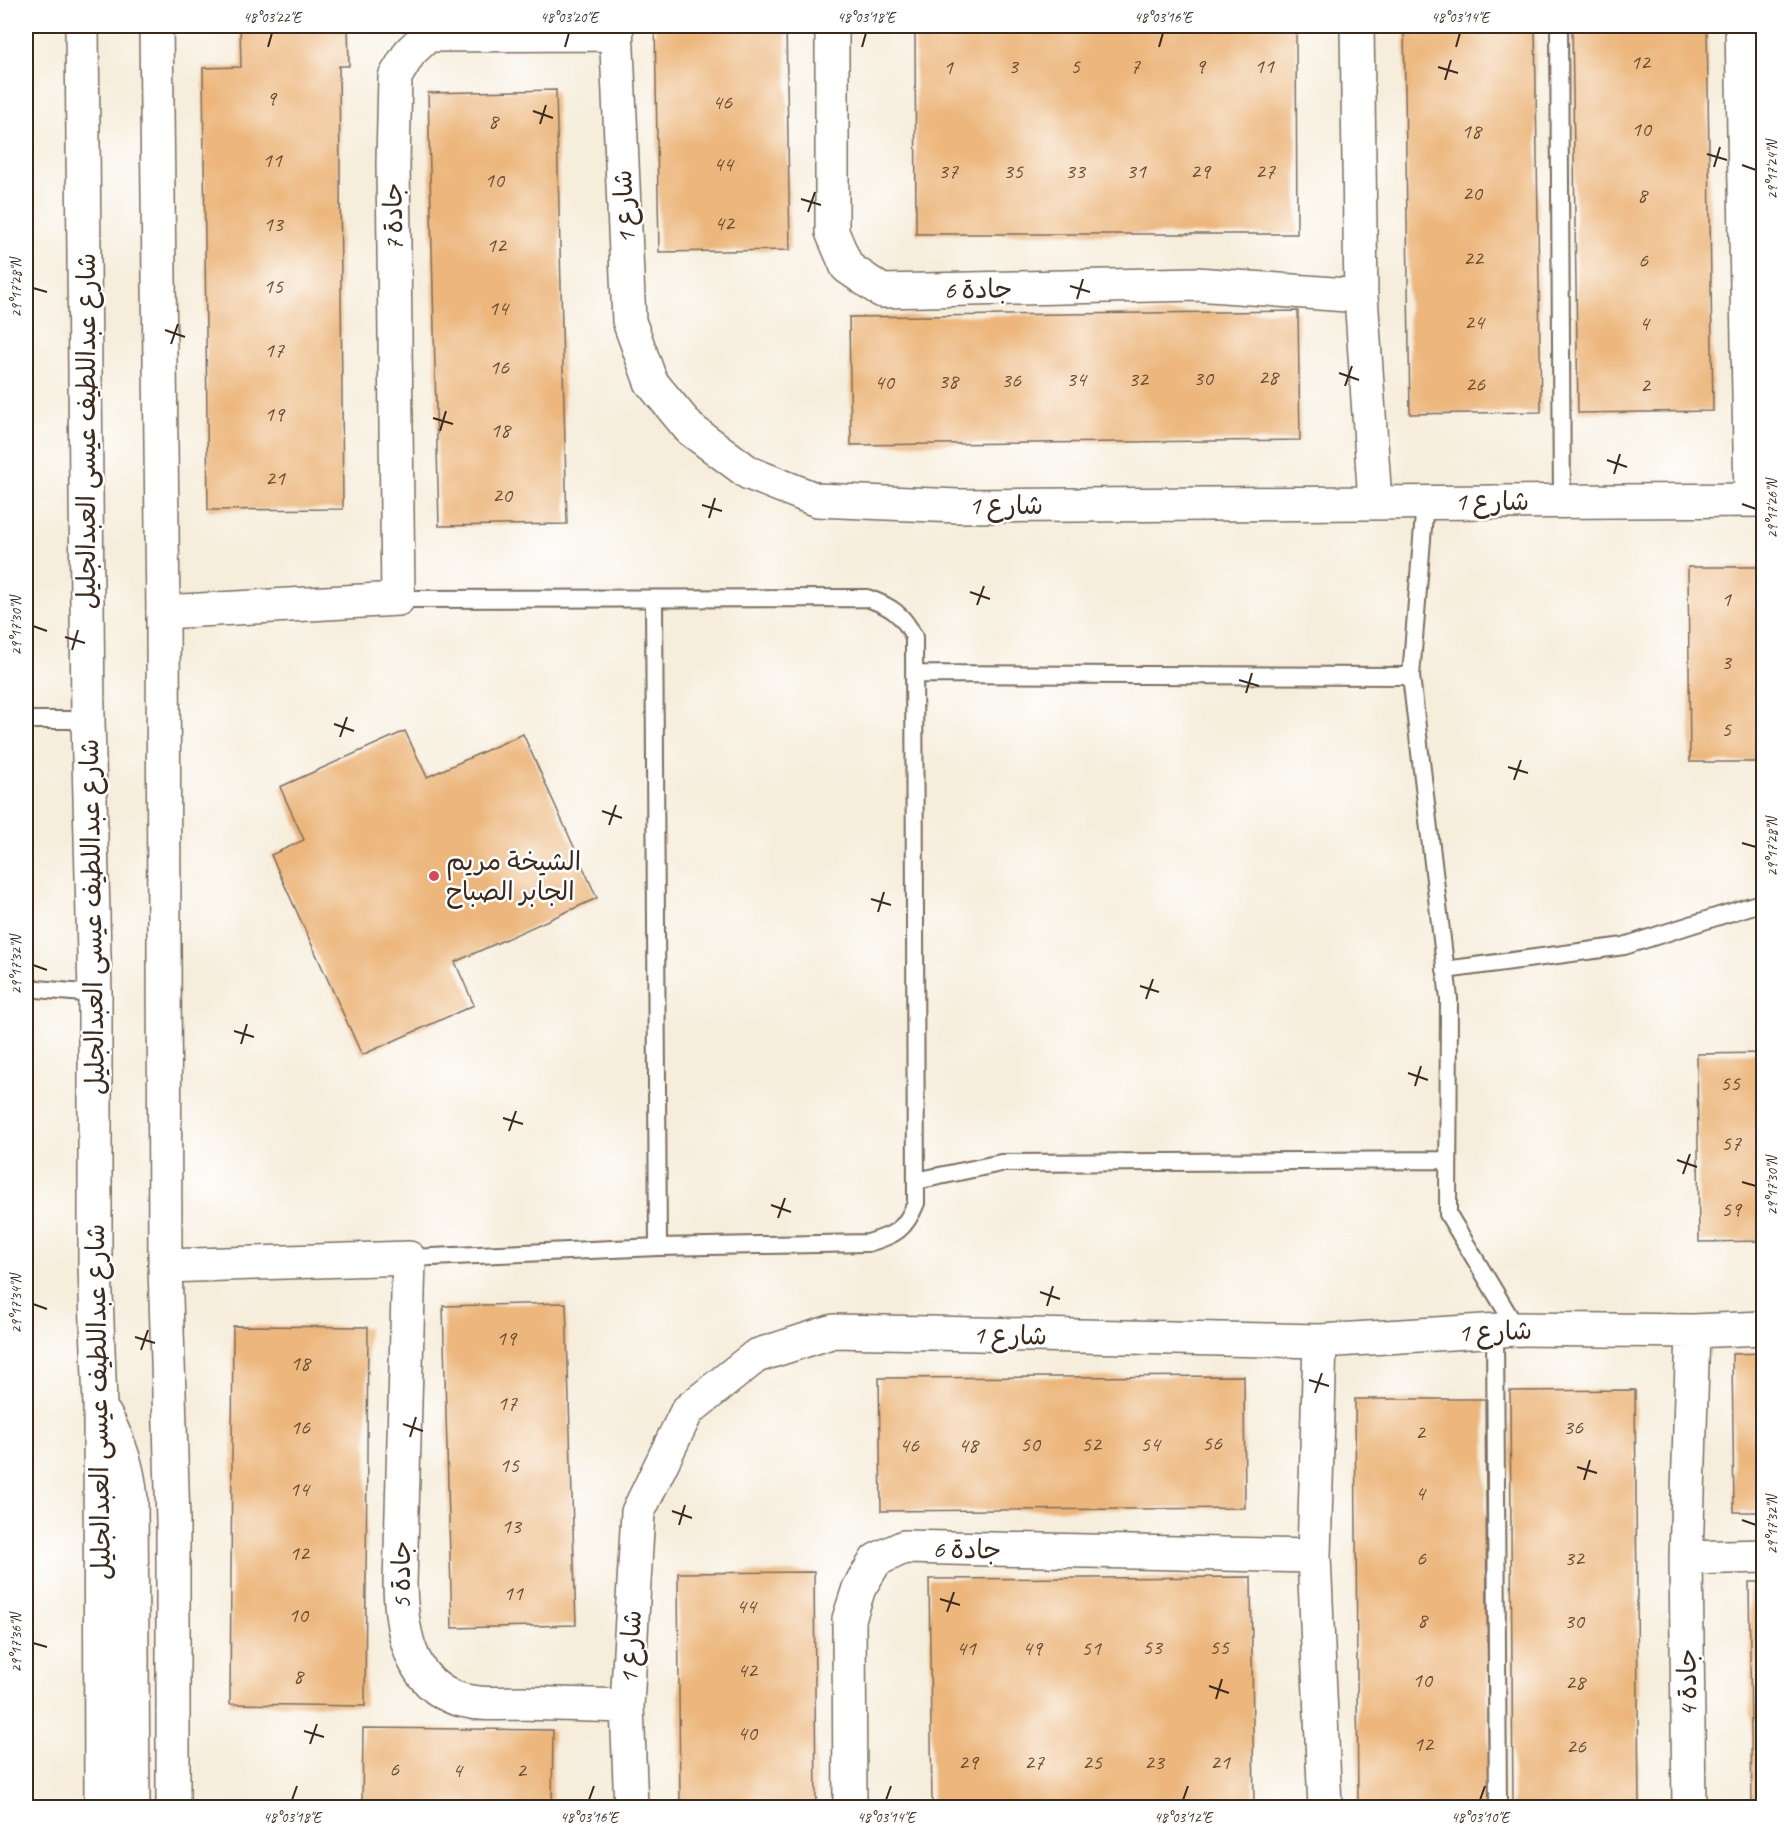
<svg xmlns="http://www.w3.org/2000/svg" width="1789" height="1833" font-family="Caveat,'Playpen Sans Arabic',sans-serif">
	<style>
		.building { fill: #ecb67b }
		.lines { fill: none; stroke-linecap: round; stroke-linejoin: round }
		.service-casing { stroke: #7c6e60; stroke-width: 20 }
		.minor-casing { stroke: #7c6e60; stroke-width: 36 }
		.secondary-casing { stroke: #7c6e60; stroke-width: 36 }
		.service { stroke: #fff; stroke-width: 16 }
		.minor { stroke: #fff; stroke-width: 33 }
		.secondary { stroke: #fff; stroke-width: 33 }
		.ticks { fill: none; stroke: #3b2a1e; stroke-width: 2 }
		.poi-dot { fill: #d1495b; stroke: #fff; stroke-width: 2 }
		.labels { text-anchor: middle; stroke-width: 5; stroke-linejoin: round; paint-order: stroke }
		.number-label { font-size: 22px; fill: #674d35 }
		.street-label { font-size: 26px; fill: #3b2a1e; stroke: #fff }
		.poi-label { font-size: 26px; fill: #3b2a1e; stroke: #fff; text-anchor: start }
		.neatline { fill: none; stroke: #3b2a1e; stroke-width: 2 }
		.ticks-label { font-size: 15px; text-anchor: middle; fill: #3b2a1e }
	</style>
	<rect width="100%" height="100%" fill="#fff"/>
	<filter id="ink" filterUnits="userSpaceOnUse"><feTurbulence type="fractalNoise" baseFrequency=".0167" numOctaves="2"/><feDisplacementMap in="SourceGraphic" scale="12" xChannelSelector="R" yChannelSelector="G"/><feConvolveMatrix kernelMatrix="1 2 1 2 8 2 1 2 1" color-interpolation-filters="sRGB"/></filter>
	<filter id="wash" filterUnits="userSpaceOnUse"><feTurbulence type="fractalNoise" baseFrequency=".008" numOctaves="4" result="noise"/><feDisplacementMap in="SourceGraphic" scale="24" xChannelSelector="R" yChannelSelector="G"/><feGaussianBlur stdDeviation="1.35" result="paint"/><feColorMatrix in="noise" values="0 0 0 0 0 0 0 0 0 0 0 0 0 0 0 0 0 1.4 0 .05"/><feComposite in="paint" operator="in"/></filter>
	<g filter="url(#wash)">
		<rect width="100%" height="100%" fill="#f6eddb"/>
		<g id="blocks">
			<path class="building" d="M240 26H348L349 66H339L343 509 208 510 203 68 241 67Z
				M655 26H786L790 250 659 252Z
				M915 26H1296L1297 234H916Z
				M1404 26H1535L1541 412 1410 414Z
				M1572 26H1707L1713 411 1578 413Z
				M556 90 567 524 439 526 428 93Z
				M1298 311 1300 440 851 445 849 317Z
				M1688 567H1764V762H1690Z
				M405 731 427 777 523 734 597 898 455 962 474 1005 362 1055 271 855 304 840 280 787Z
				M1764 1053V1241L1699 1242 1697 1054Z
				M566 1303 576 1625 452 1628 443 1306Z
				M233 1326 368 1327 365 1706 230 1704Z
				M1764 1353V1512H1734L1732 1354Z
				M1244 1376 1245 1508 881 1511 879 1378Z
				M1635 1390 1639 1808H1513L1510 1391Z
				M1355 1399H1485L1489 1808H1358Z
				M814 1572 816 1808H680L678 1573Z
				M1251 1577 1254 1808H932L929 1579Z
				M1749 1582H1764V1808H1752Z
				M363 1728 553 1730 552 1808H362Z"/>
		</g>
	</g>
	<g filter="url(#ink)">
		<use href="#blocks" fill-opacity="0" stroke="#7c6e60" stroke-width="1.5"/>
		<g class="lines">
			<defs>
				<path id="service" d="M1559 26 1562 501
					M1425 502 1411 676 1449 999 1448 1214 1517 1329
					M398 599 867 598C890 606 903 614 914 637L916 1203C905 1230 895 1235 868 1243L658 1247 409 1258
					M654 600 658 1247
					M914 674 1411 676
					M26 720H88
					M1445 970 1624 946 1754 905 1764 904
					M26 988 95 994
					M916 1181 1001 1163 1448 1160
					M1495 1330 1498 1808"/>
				<path id="minor" d="M616 26 629 321 651 382 690 429 749 473 817 500 958 506 1764 500
					M832 26V232L847 267 882 291 1196 284 1361 296
					M1357 26 1361 296 1375 502
					M1742 26 1751 500
					M163 612 398 599 393 162 395 77 410 52 428 35 616 34
					M165 1266 409 1258 400 1584C401 1633 411 1693 471 1702 487 1705 505 1703 521 1703 556 1704 592 1705 627 1706
					M1320 1341 1314 1556 1325 1808
					M1686 1558 1764 1556
					M631 1808 627 1706 638 1512 687 1411 756 1356 834 1331 1320 1341 1517 1329 1693 1331 1764 1328
					M850 1808 849 1619 859 1588 876 1560 904 1547 1314 1556
					M1689 1808 1686 1558 1693 1331"/>
				<path id="secondary" d="M82 26 88 720 95 994V1266L100 1406 101 1808
					M156 26 163 612 165 1266 173 1521V1808
					M105 1415C120 1444 129 1469 131 1501L133 1808"/>
			</defs>
			<use href="#service" class="service-casing"/>
			<use href="#minor" class="minor-casing"/>
			<use href="#secondary" class="secondary-casing"/>
			<use href="#service" class="service"/>
			<use href="#minor" class="minor"/>
			<use href="#secondary" class="secondary"/>
		</g>
	</g>
	<path class="ticks" d="M268 47 272 33M565 47 569 33M862 47 866 33M1159 47 1163 33M1456 47 1460 33M1438 67 1458 73M1445 80 1451 60M533 111 553 118M540 124 546 105M1707 154 1727 160M1742 165 1756 170M1714 167 1720 147M801 199 821 205M808 212 815 192M1070 286 1090 292M33 288 47 292M1077 299 1083 279M165 330 185 337M171 344 178 324M1339 373 1359 380M1345 386 1352 366M433 418 453 424M440 431 446 411M1607 460 1627 467M1614 474 1620 454M1742 504 1756 509M702 505 722 511M709 518 715 498M970 592 990 599M977 605 984 586M33 626 47 631M65 637 85 643M72 650 78 630M1239 680 1259 686M1246 693 1252 673M334 724 354 731M340 737 347 717M1508 767 1528 773M1514 780 1521 760M602 811 622 818M609 825 616 805M1742 843 1756 847M871 899 891 905M878 912 884 892M33 965 47 970M1140 986 1159 992M1146 999 1153 979M234 1031 254 1037M241 1044 247 1024M1408 1073 1428 1080M1415 1086 1421 1066M503 1118 523 1124M509 1131 516 1111M1677 1160 1697 1167M1683 1174 1690 1154M1742 1182 1756 1186M771 1205 791 1212M778 1218 785 1198M1040 1292 1060 1299M33 1304 47 1309M1047 1306 1053 1286M135 1337 155 1343M141 1350 148 1330M1309 1380 1329 1386M1315 1393 1322 1373M403 1424 423 1431M410 1437 416 1417M1577 1467 1597 1473M1584 1480 1590 1460M672 1511 692 1518M1742 1520 1756 1525M679 1525 685 1505M940 1599 960 1605M947 1612 954 1592M33 1643 47 1647M1209 1686 1229 1693M1216 1699 1222 1679M304 1731 324 1737M310 1744 317 1724M292 1800 297 1786M589 1800 594 1786M886 1800 891 1786M1183 1800 1188 1786M1480 1800 1485 1786"/>
	<circle class="poi-dot" cx="434" cy="876" r="6"/>
	<g class="labels">
		<g class="number-label">
			<text x="1640" y="69">12</text>
			<text x="1013" y="73">3</text>
			<text x="1075" y="73">5</text>
			<text x="1135" y="73">7</text>
			<text x="1200" y="73">9</text>
			<text x="1264" y="73">11</text>
			<text x="948" y="74">1</text>
			<text x="271" y="105">9</text>
			<text x="722" y="109">46</text>
			<text x="493" y="128">8</text>
			<text x="1641" y="136">10</text>
			<text x="1471" y="138">18</text>
			<text x="272" y="167">11</text>
			<text x="723" y="171">44</text>
			<text x="948" y="178">37</text>
			<text x="1013" y="178">35</text>
			<text x="1075" y="178">33</text>
			<text x="1136" y="178">31</text>
			<text x="1200" y="178">29</text>
			<text x="1265" y="178">27</text>
			<text x="494" y="187">10</text>
			<text x="1472" y="200">20</text>
			<text x="1642" y="202">8</text>
			<text x="724" y="230">42</text>
			<text x="273" y="231">13</text>
			<text x="496" y="252">12</text>
			<text x="1473" y="265">22</text>
			<text x="1643" y="267">6</text>
			<text x="273" y="293">15</text>
			<text x="498" y="315">14</text>
			<text x="1474" y="329">24</text>
			<text x="1644" y="330">4</text>
			<text x="274" y="357">17</text>
			<text x="499" y="374">16</text>
			<text x="1268" y="384">28</text>
			<text x="1203" y="385">30</text>
			<text x="1076" y="386">34</text>
			<text x="1138" y="386">32</text>
			<text x="1011" y="387">36</text>
			<text x="948" y="388">38</text>
			<text x="884" y="389">40</text>
			<text x="1475" y="391">26</text>
			<text x="1645" y="392">2</text>
			<text x="274" y="421">19</text>
			<text x="500" y="437">18</text>
			<text x="275" y="485">21</text>
			<text x="502" y="502">20</text>
			<text x="1726" y="606">1</text>
			<text x="1726" y="669">3</text>
			<text x="1726" y="736">5</text>
			<text x="1730" y="1090">55</text>
			<text x="1731" y="1150">57</text>
			<text x="1731" y="1216">59</text>
			<text x="506" y="1345">19</text>
			<text x="300" y="1370">18</text>
			<text x="507" y="1410">17</text>
			<text x="300" y="1434">16</text>
			<text x="1573" y="1434">36</text>
			<text x="1420" y="1439">2</text>
			<text x="1212" y="1450">56</text>
			<text x="1030" y="1451">50</text>
			<text x="1091" y="1451">52</text>
			<text x="1150" y="1451">54</text>
			<text x="909" y="1452">46</text>
			<text x="968" y="1452">48</text>
			<text x="509" y="1472">15</text>
			<text x="299" y="1496">14</text>
			<text x="1420" y="1500">4</text>
			<text x="511" y="1533">13</text>
			<text x="299" y="1560">12</text>
			<text x="1421" y="1565">6</text>
			<text x="1574" y="1565">32</text>
			<text x="513" y="1600">11</text>
			<text x="746" y="1613">44</text>
			<text x="298" y="1622">10</text>
			<text x="1422" y="1627">8</text>
			<text x="1574" y="1628">30</text>
			<text x="1152" y="1654">53</text>
			<text x="1219" y="1654">55</text>
			<text x="966" y="1655">41</text>
			<text x="1032" y="1655">49</text>
			<text x="1091" y="1655">51</text>
			<text x="747" y="1677">42</text>
			<text x="298" y="1683">8</text>
			<text x="1422" y="1687">10</text>
			<text x="1575" y="1689">28</text>
			<text x="747" y="1740">40</text>
			<text x="1423" y="1751">12</text>
			<text x="1576" y="1753">26</text>
			<text x="968" y="1769">29</text>
			<text x="1034" y="1769">27</text>
			<text x="1092" y="1769">25</text>
			<text x="1154" y="1769">23</text>
			<text x="1220" y="1769">21</text>
			<text x="394" y="1776">6</text>
			<text x="457" y="1777">4</text>
			<text x="521" y="1777">2</text>
		</g>
		<g class="street-label">
			<text transform="translate(624 207) rotate(-93)" y="9">شارع 1</text>
			<text transform="translate(393 217) rotate(-91)" y="9">جادة 7</text>
			<text transform="translate(978 289) rotate(-1)" y="9">جادة 6</text>
			<text transform="translate(86 431) rotate(-90)" y="9">شارع عبداللطيف عيسى العبدالجليل</text>
			<text x="1492" y="510">شارع 1</text>
			<text x="1006" y="514">شارع 1</text>
			<text transform="translate(92 917) rotate(-91)" y="9">شارع عبداللطيف عيسى العبدالجليل</text>
			<text transform="translate(1495 1331) rotate(-2)" y="9">شارع 1</text>
			<text transform="translate(1010 1335) rotate(1)" y="9">شارع 1</text>
			<text transform="translate(98 1402) rotate(-91)" y="9">شارع عبداللطيف عيسى العبدالجليل</text>
			<text transform="translate(967 1549) rotate(1)" y="9">جادة 6</text>
			<text transform="translate(401 1575) rotate(-90)" y="9">جادة 5</text>
			<text transform="translate(630 1647) rotate(-87)" y="9">شارع 1</text>
			<text transform="translate(1687 1683) rotate(-91)" y="9">جادة 4</text>
		</g>
		<g class="poi-label">
			<text x="446" y="870">الشيخة مريم<tspan x="446" dy="30">الجابر الصباح</tspan></text>
		</g>
	</g>
	<rect width="1789" height="1833" fill="none" stroke="#fff" stroke-width="66"/>
	<rect x="33" y="33" width="1723" height="1767" class="neatline"/>
	<g class="ticks-label">
		<text x="272" y="22">48°03'22"E</text>
		<text x="569" y="22">48°03'20"E</text>
		<text x="866" y="22">48°03'18"E</text>
		<text x="1163" y="22">48°03'16"E</text>
		<text x="1460" y="22">48°03'14"E</text>
		<text transform="translate(1772 170) rotate(-90)" y="5">29°17'24"N</text>
		<text transform="translate(16 288) rotate(-90)" y="5">29°17'28"N</text>
		<text transform="translate(1772 509) rotate(-90)" y="5">29°17'26"N</text>
		<text transform="translate(16 626) rotate(-90)" y="5">29°17'30"N</text>
		<text transform="translate(1772 847) rotate(-90)" y="5">29°17'28"N</text>
		<text transform="translate(16 965) rotate(-90)" y="5">29°17'32"N</text>
		<text transform="translate(1772 1186) rotate(-90)" y="5">29°17'30"N</text>
		<text transform="translate(16 1304) rotate(-90)" y="5">29°17'34"N</text>
		<text transform="translate(1772 1525) rotate(-90)" y="5">29°17'32"N</text>
		<text transform="translate(16 1643) rotate(-90)" y="5">29°17'36"N</text>
		<text x="292" y="1822">48°03'18"E</text>
		<text x="589" y="1822">48°03'16"E</text>
		<text x="886" y="1822">48°03'14"E</text>
		<text x="1183" y="1822">48°03'12"E</text>
		<text x="1480" y="1822">48°03'10"E</text>
	</g>
</svg>
